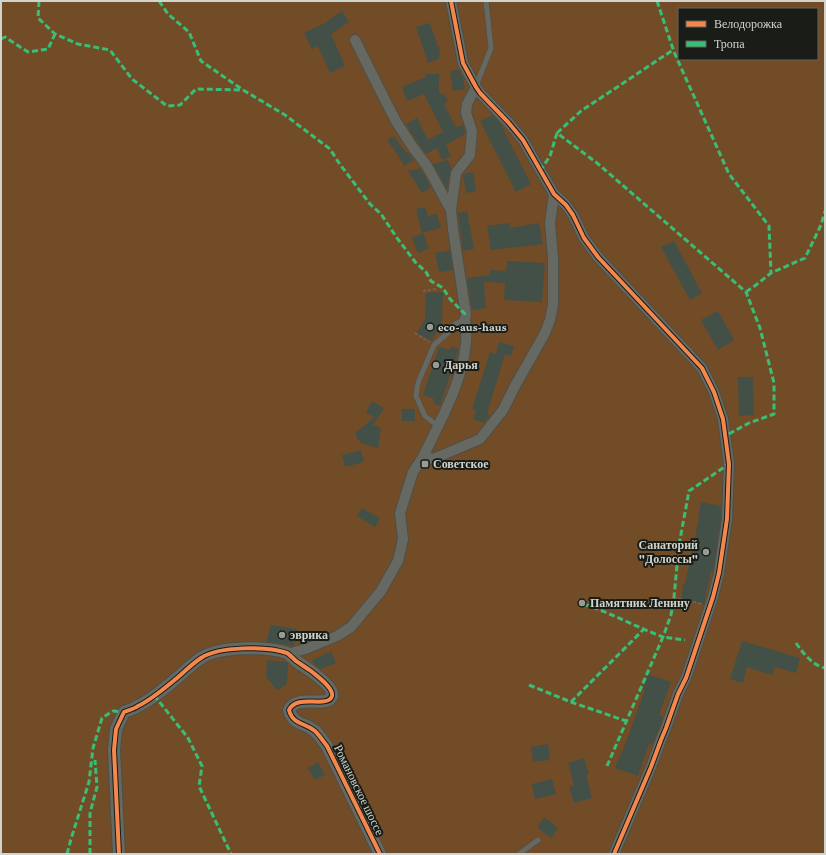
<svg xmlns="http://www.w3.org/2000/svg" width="826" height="855" font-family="'Crimson Pro',serif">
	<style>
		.green { fill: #724c27; fill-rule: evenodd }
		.building { fill: #425047 }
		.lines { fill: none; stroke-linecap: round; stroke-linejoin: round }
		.service-casing { stroke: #4d4f49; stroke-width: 6 }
		.minor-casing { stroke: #4d4f49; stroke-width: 12 }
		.tertiary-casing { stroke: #4d4f49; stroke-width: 14 }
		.path { stroke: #696b66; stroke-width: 1.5; stroke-dasharray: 3 2; stroke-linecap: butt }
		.service { stroke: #666862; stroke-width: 5 }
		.minor { stroke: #666862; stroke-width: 10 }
		.tertiary { stroke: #666862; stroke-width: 12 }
		.quiet { stroke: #3abd76; stroke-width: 3; stroke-dasharray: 6 3; stroke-linecap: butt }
		.cycleway-casing { stroke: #1a1d17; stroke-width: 6 }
		.cycleway { stroke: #f5874c; stroke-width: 4 }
		.poi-dot { fill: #989c94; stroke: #1a1d17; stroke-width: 1.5 }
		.labels { text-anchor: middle; stroke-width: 4; stroke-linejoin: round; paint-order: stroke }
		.poi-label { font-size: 12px; font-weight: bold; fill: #d0d4cc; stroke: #1a1d17; text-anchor: start }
		.street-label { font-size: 12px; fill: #d0d4cc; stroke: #1a1d17 }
	</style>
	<rect width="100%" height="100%" fill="#30332c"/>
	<path class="green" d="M1 1H825V854H1ZM679 9H817V59H679Z"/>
	<path class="building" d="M342 11 349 22 331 34 345 66 330 73 318 46 312 49 304 33 327 22V21Z
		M430 23 438 47 440 46 439 59 428 63 416 27Z
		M459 70 463 77 465 89 453 91 450 71Z
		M426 74H439V93L444 94 448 101 444 104 456 127 463 125 465 132V134L446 145 451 156 442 160 437 148 426 154 417 142 406 124 417 118 428 140 443 132 424 94 407 101 402 87 426 77Z
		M492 115 500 123 531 184 516 192 480 121Z
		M394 136 406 153 408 152 414 160 404 166 398 155 387 140Z
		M448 160 451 169 447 189 433 164Z
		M420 168 431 187 422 193 408 171Z
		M473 172 476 191 466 193 463 175 464 174Z
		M425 207 428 216 437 214 441 228 422 233 416 209Z
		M467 211 474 249 463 251 458 213Z
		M509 223 510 228 539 223 543 244 523 247V246L491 250 487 226Z
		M423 233 429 248 418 253 412 238Z
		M674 241 702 293 690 300 661 247Z
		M450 250 453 270 439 272 435 253Z
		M507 261 545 263 542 302 504 300 505 283 484 282 486 308 472 310 467 278 490 275V270L506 271Z
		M443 292 442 321 432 341 417 333 425 319 426 293Z
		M718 311 734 340 718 350 701 320Z
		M499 342 514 346 511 356 505 354 487 414 490 415 484 423 473 419 476 410 472 409 490 352 496 354Z
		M451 346 459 349 458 351 440 406 433 403 434 399 423 395 439 347 450 350Z
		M738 377H753L754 415 739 416Z
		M372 401 384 408 373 425 381 428 378 448 361 443 356 437V432L364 426 374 417 366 412Z
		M402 409H415V421H402Z
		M361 450 364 462 345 467 342 455Z
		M701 502 721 506V518L713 571H711L704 604 681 599 684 583 685 584 699 518H698Z
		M362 508 380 518 375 527 357 516Z
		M271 625 297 629 294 646 266 642Z
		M742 641 800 658 796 673 775 667 772 675 747 667 743 683 730 679Z
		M331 651 336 663 321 669 314 664 312 660Z
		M267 660 287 662 288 663 287 684 277 690 266 677Z
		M648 674 671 682 659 715 663 716 660 726 652 745 649 744 638 776 615 768 621 753H622L645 690H643Z
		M548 744 550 760 533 762 531 747Z
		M584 758 589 775H586L592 798 574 803 569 787 574 786 568 763Z
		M318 762 325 775 315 780 308 768Z
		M552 779 556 794 535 799 532 784Z
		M544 817 558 828 551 838 537 827Z"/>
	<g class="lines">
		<defs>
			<path id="service" d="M476 86 491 48 486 1
				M438 426 425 416 416 396 418 383 434 345 449 332 455 324 465 319
				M519 854 538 840"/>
			<path id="minor" d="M451 1 463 63 476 87 480 93 508 122 523 140 554 194 566 205 573 215 584 238 598 257 702 368 714 392 723 419 729 464 727 519 719 573 713 597 686 678 678 694 666 728 661 740 651 767 614 854
				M355 40 385 100 397 123 412 146 427 166 451 210
				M423 457C440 421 462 384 466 343 467 335 466 327 465 319L466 315 453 229 451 210 456 173 470 155 472 131 466 113 467 104 476 87
				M288 654 308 648 337 636 351 627 381 591 398 561 403 539 400 513 413 472 423 457 433 459 480 439 503 410 515 386 545 333 550 320 553 305V258L550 223 554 194"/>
			<path id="tertiary" d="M119 854 114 750 116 729 124 712C129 710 134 709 138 706 151 700 166 687 177 678 185 671 192 664 201 658 219 646 267 646 287 653 290 655 293 658 296 661 301 664 306 668 311 671 317 676 334 688 332 696 328 709 297 693 289 710 293 725 304 722 315 731 320 736 323 741 327 746L380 854"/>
		</defs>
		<use href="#service" class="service-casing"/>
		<use href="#minor" class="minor-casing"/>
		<use href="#tertiary" class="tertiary-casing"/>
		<path class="path" d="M423 291 436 289
			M415 333 429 342
			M674 597 702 604"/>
		<use href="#service" class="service"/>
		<use href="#minor" class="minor"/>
		<use href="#tertiary" class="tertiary"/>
		<path class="quiet" d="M39 1 38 18 55 34 78 44 110 50 132 79 167 106 180 105 196 89 243 90
			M159 1 168 14 189 32 201 61 243 90 285 115 330 149 339 163 370 204 381 214 397 238 416 263 426 272 431 281 443 288 450 299 466 315
			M657 1 674 52 729 174 769 226 771 273
			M1 39 5 37 28 52 48 49 55 34
			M557 133 581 111 673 50
			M540 171 550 156 557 133 597 163 746 292 760 328 774 383V414L749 423 725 436
			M746 292 756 285 771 273 805 258 821 225 825 211
			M584 604C611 613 636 627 663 637L671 615 674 597 679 545 689 491 729 464
			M796 643C803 653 812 665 825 668
			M529 685 571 702 626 721
			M154 695 188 738 202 766 199 786 231 854
			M571 702 643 630
			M607 766 663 637 685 640
			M67 854 71 839 89 782 93 748 102 718 113 711 124 712
			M90 854V813L97 787 95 760"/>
		<defs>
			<path id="cycleway" d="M451 1 463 63 476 87 480 93 508 122 523 140 554 194 566 205 573 215 584 238 598 257 702 368 714 392 723 419 729 464 727 519 719 573 713 597 686 678 678 694 666 728 661 740 651 767 614 854
				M119 854 114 750 116 729 124 712C129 710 134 709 138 706 151 700 166 687 177 678 185 671 192 664 201 658 219 646 267 646 287 653 290 655 293 658 296 661 301 664 306 668 311 671 317 676 334 688 332 696 328 709 297 693 289 710 293 725 304 722 315 731 320 736 323 741 327 746L380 854"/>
		</defs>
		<use href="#cycleway" class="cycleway-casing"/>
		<use href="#cycleway" class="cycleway"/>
	</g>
	<g class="poi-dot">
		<circle cx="430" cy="327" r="4"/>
		<circle cx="436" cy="365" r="4"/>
		<rect x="421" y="460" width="8" height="8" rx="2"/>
		<circle cx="706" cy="552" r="4"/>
		<circle cx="582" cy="603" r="4"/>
		<circle cx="282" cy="635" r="4"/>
	</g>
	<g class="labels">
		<g class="poi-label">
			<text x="438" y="331">eco-aus-haus</text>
			<text x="444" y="369">Дарья</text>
			<text x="433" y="468">Советское</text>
			<text x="698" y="549" text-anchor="end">Санаторий<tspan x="698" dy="14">"Долоссы"</tspan></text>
			<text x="590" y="607">Памятник Ленину</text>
			<text x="290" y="639">эврика</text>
		</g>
		<g class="street-label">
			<text transform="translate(359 790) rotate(64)" y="4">Романовское шоссе</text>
		</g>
	</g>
	<rect width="826" height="855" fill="none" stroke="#d0d4cc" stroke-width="4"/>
	<rect x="678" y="8" width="140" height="52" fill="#1a1d17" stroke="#63665f"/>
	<rect x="686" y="21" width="20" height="6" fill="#f5874c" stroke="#63665f"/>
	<text x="714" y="28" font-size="12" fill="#d0d4cc">Велодорожка</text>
	<rect x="686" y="41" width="20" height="6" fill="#3abd76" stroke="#63665f"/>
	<text x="714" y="48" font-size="12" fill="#d0d4cc">Тропа</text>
</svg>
